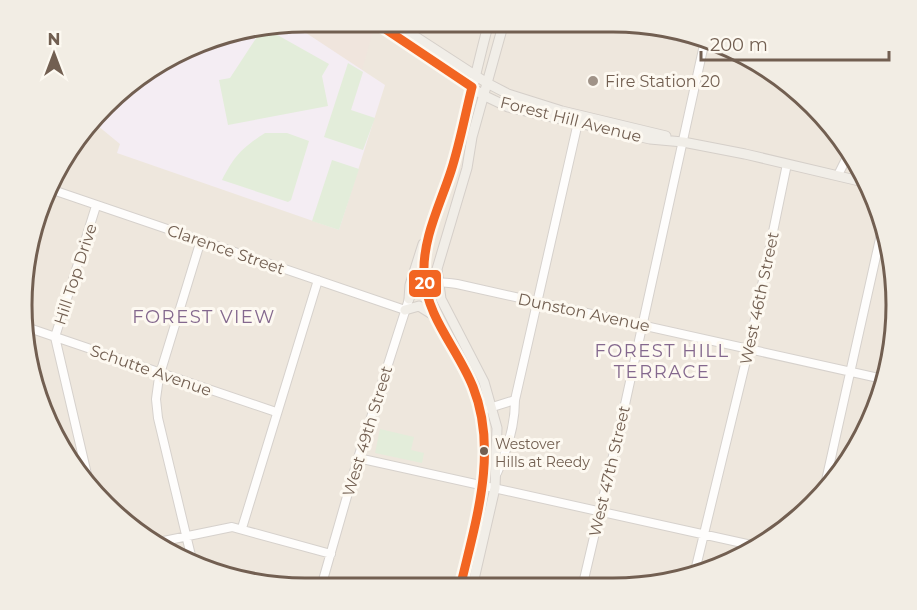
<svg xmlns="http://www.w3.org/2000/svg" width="917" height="610" font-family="Montserrat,sans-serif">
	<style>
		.residential { fill: #eee7dd }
		.commercial { fill: #f0e5dd }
		.education { fill: #f4edf3 }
		.green { fill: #e3edda }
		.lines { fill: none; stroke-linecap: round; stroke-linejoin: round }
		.minor-casing { stroke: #d6d1cc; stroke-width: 10 }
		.major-casing { stroke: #d5cfc9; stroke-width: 11 }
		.minor { stroke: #fefdfc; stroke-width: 8 }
		.major { stroke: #f1eee8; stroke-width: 9 }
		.bus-1-casing { stroke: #fdf9f1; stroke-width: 14 }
		.bus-1 { stroke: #f26522; stroke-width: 9 }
		.poi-dot { fill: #a09388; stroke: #fdf9f1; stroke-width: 2 }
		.bus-dot { fill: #725f51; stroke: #fdf9f1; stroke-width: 2 }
		.labels { text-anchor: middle; stroke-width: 6; stroke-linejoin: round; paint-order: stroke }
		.bus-label { font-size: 14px; fill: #725f51; stroke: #fdf9f1; text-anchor: start }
		.poi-label { font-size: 16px; fill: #725f51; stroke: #fdf9f1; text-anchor: start }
		.street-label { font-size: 16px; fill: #725f51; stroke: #fdf9f1 }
		.neighbourhood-label { font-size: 18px; letter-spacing: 1.5px; fill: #84688e; stroke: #fdf9f1 }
		.rim { fill: none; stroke: #725f51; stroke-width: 3 }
		.line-badge { stroke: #fdf9f1; stroke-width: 2 }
		.badge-label { font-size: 16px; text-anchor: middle; font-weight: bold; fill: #fff }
	</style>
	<rect width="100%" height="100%" fill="#f6f4ee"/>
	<path class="residential" d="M305 21 649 23 737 50 800 92 867 180 895 287 881 397 825 493 737 560 630 588 268 587 180 560 117 518 59 447 31 378 22 286 42 197 80 132 147 69 214 36Z"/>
	<path class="commercial" d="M305 21H365L374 28 362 70 291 23Z"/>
	<path class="education" d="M291 23 385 85 339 230 117 153 120 144 92 121 147 69 214 36Z"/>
	<path class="green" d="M265 28 329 64 322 76 328 106 228 125 219 80 230 78 262 29Z
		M348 63 363 72 351 110 375 118 363 150 324 137Z
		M265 133H287L309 141 291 200 288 202 222 180C235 155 242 148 265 133Z
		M332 160 359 169 339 230 312 221Z
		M380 429 414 437 411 450 424 453 422 463 375 453Z"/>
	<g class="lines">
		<defs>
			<path id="minor" d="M620 23 739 51
				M838 175 848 155
				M47 188 405 310
				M26 327 276 412
				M486 409 515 400
				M358 458 756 546
				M497 473C507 451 515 424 515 400L579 118
				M89 483 55 337 96 206
				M823 494 881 234
				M242 528 318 280
				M154 543 232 527 331 554
				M193 564 158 418 156 399 159 377 201 240
				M695 571 749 348 787 164
				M321 587 358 458 409 299C417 279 438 281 457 284L883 379
				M582 588 624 409 705 40"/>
			<path id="major" d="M375 22 483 95 508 107 650 139 683 142 745 154 868 183
				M393 22 487 83 508 94 562 111 666 136
				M409 299 410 285 423 244
				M405 310 419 306 435 316
				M460 588C474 523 498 455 474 390 460 350 427 318 424 274 423 237 442 199 453 164 467 117 476 69 489 22
				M472 588 495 488 497 428 484 382 441 299 437 269 467 168 472 137 504 22"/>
		</defs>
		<use href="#minor" class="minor-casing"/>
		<use href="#major" class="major-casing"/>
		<use href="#minor" class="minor"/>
		<use href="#major" class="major"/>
		<defs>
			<path id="bus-1" d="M375 22 472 87C465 115 460 143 451 171 440 205 422 239 424 276 427 318 458 349 473 387 499 452 475 523 460 588"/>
		</defs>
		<use href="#bus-1" class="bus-1-casing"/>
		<use href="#bus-1" class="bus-1"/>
	</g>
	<circle class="poi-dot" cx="593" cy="81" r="6"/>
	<circle class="bus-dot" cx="484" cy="451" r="5"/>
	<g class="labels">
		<g class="bus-label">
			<text x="495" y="449">Westover<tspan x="495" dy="18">Hills at Reedy</tspan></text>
		</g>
		<g class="poi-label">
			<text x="605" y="87">Fire Station 20</text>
		</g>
		<g class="street-label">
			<text transform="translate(571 119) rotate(14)" y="6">Forest Hill Avenue</text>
			<text transform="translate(226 249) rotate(19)" y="6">Clarence Street</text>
			<text transform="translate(75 274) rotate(-72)" y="6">Hill Top Drive</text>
			<text transform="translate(759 298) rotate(-78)" y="6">West 46th Street</text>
			<text transform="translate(584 312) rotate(12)" y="6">Dunston Avenue</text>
			<text transform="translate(151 370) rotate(19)" y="6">Schutte Avenue</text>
			<text transform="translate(367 431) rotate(-73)" y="6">West 49th Street</text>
			<text transform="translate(609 471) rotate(-77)" y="6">West 47th Street</text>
		</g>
		<g class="neighbourhood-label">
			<text x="204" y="323">FOREST VIEW</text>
			<text x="662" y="357">FOREST HILL<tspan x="662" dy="21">TERRACE</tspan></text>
		</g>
	</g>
	<path d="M0 0H917V610H0ZM305 32H613A273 273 0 0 1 886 305V305A273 273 0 0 1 613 578H305A273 273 0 0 1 32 305V305A273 273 0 0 1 305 32Z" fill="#f2ede4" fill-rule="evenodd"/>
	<path class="rim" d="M305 32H613A273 273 0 0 1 886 305V305A273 273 0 0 1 613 578H305A273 273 0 0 1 32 305V305A273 273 0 0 1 305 32Z"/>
	<rect class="line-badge" x="408" y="269" width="34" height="29" rx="6" fill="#f26522"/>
	<g class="badge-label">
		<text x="425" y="289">20</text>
	</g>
	<g transform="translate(54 54)" stroke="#fdf9f1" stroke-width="4.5" paint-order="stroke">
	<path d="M0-4.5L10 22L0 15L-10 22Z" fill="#725f51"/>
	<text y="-9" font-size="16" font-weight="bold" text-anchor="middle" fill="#725f51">N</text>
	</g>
	<path d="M701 51v9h188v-9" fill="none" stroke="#725f51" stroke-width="3"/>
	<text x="710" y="51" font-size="18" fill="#725f51" stroke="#fdf9f1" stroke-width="4.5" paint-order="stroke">200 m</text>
</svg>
